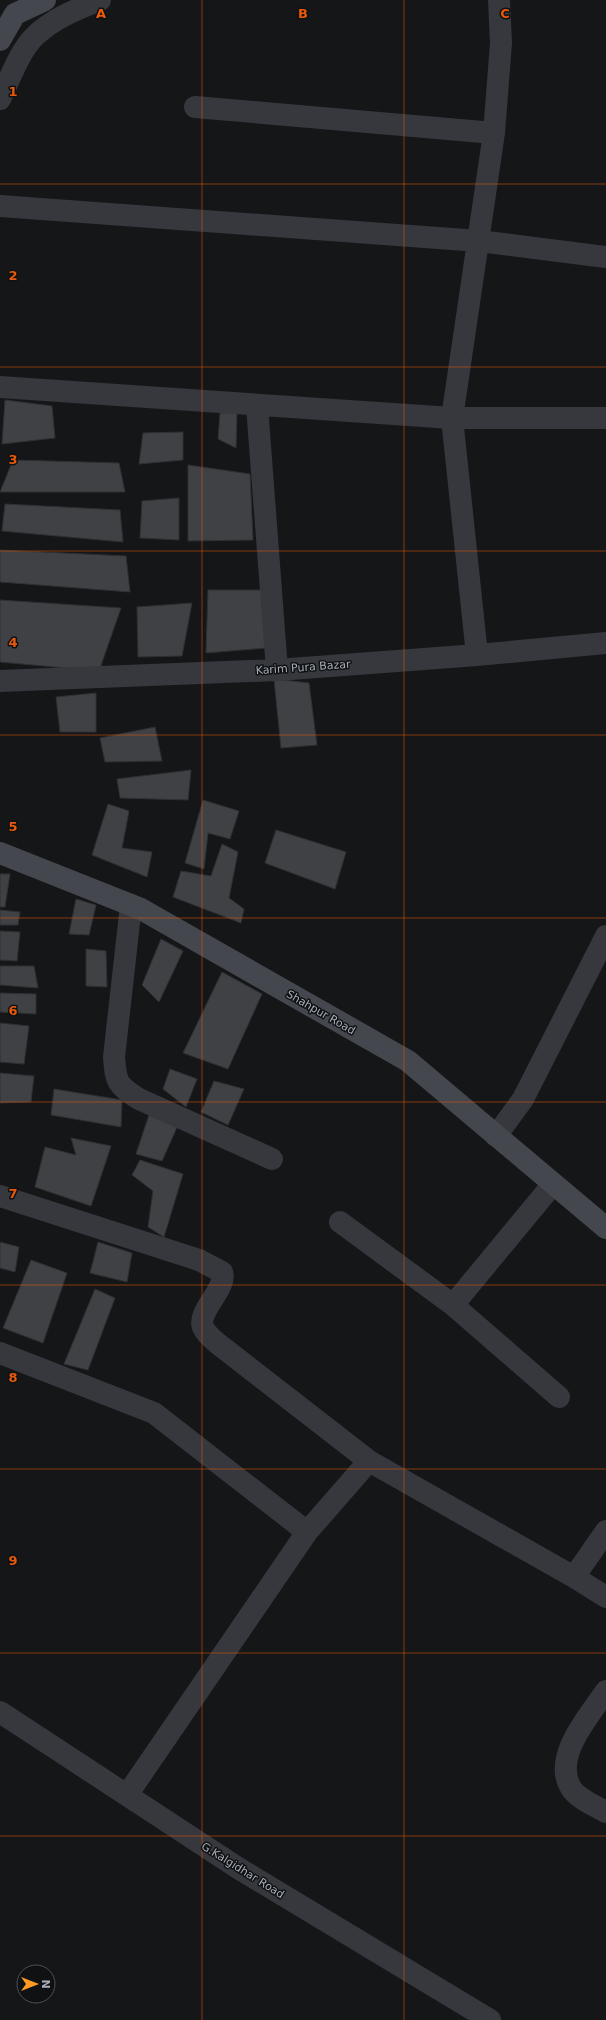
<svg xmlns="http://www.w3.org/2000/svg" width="606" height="2020" font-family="'DejaVu Sans',sans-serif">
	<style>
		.building { fill: #3f4145; stroke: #2f3034 }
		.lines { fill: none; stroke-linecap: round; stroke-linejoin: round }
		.street { stroke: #36383d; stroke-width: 22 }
		.secondary { stroke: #44474d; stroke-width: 22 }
		.grid { fill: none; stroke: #e8590c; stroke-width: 1; stroke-opacity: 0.55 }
		.labels { text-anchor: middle; stroke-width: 3; stroke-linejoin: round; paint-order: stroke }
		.street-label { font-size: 11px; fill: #a6aeb9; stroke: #101113 }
		.grid-label { font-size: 13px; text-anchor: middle; font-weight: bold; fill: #e8590c; stroke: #101113; stroke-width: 3; stroke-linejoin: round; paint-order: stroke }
	</style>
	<rect width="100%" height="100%" fill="#151618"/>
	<path class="building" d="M5 400 52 406 55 438 2 444Z
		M237 412 236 448 218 439 220 413Z
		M183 432V460L139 464 143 433Z
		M13 460 119 463 125 492H0Z
		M188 465 250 474 253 540 188 541Z
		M179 498V540L140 538 142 501Z
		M5 504 120 510 123 542 2 531Z
		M0 550 126 556 130 592 0 582Z
		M208 590H261L266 648 206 653Z
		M0 600 121 608 99 671 0 662Z
		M192 603 182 656 138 657 137 607Z
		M274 679 309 683 317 745 281 748Z
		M96 693V732H60L56 697Z
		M155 727 162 761 105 762 100 738Z
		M191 770 188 800 120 798 117 779Z
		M203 800 239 811 230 839 208 833 204 869 185 863Z
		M108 804 129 811 122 848 152 852 147 877 92 855Z
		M276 830 346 852 335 889 265 863Z
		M222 844 238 852 229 898 244 909 241 923 173 897 181 871 211 876Z
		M0 874H10L5 907H0Z
		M76 899 96 905 89 935 69 934Z
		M0 910 20 912 18 925H0Z
		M0 931 20 932 17 961 0 960Z
		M161 939 183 951 159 1002 142 985Z
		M86 949 106 951 107 987 86 986Z
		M0 966H34L38 988 0 985Z
		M222 972 262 994 228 1069 183 1053Z
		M0 993 36 994V1014L0 1012Z
		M0 1023 29 1026 24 1064 0 1062Z
		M170 1069 197 1079 186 1107 163 1089Z
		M0 1073 34 1076 31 1102 0 1103Z
		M214 1081 244 1089 228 1125 201 1112Z
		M54 1089 122 1100 121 1127 51 1115Z
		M149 1115 178 1125 162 1161 136 1154Z
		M71 1138 111 1146 91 1206 35 1187 45 1147 76 1155Z
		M140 1160 183 1174 164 1237 148 1227 153 1191 132 1175Z
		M0 1242 19 1247 15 1272 0 1268Z
		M98 1242 132 1253 127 1282 90 1273Z
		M31 1260 67 1273 43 1343 3 1328Z
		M95 1289 115 1298 88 1370 64 1364Z"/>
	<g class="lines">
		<path class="street" d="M0 99C9 81 19 52 34 37 52 19 77 9 100 0
			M195 107 494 133
			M0 206 479 241 606 257
			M0 387 452 418H606
			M257 406 277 670
			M477 655 452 418 494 133 501 43 499 0
			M0 681 277 670 477 655 606 643
			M131 905 114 1057C116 1083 117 1085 139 1099L272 1159
			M496 1136 523 1099 606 936
			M553 1184 453 1305 559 1397
			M0 1196 199 1260 222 1272C228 1289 194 1313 204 1329 207 1335 213 1339 217 1343L369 1461 307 1532
			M340 1222 453 1305
			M0 1353 154 1413 307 1532 127 1795
			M369 1461 574 1577 606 1597
			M574 1577 606 1531
			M606 1691C589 1716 552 1757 571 1788 578 1799 595 1806 606 1812
			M0 1712 238 1868 490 2020"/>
		<path class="secondary" d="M0 40 15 14 45 0
			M0 853 141 909 408 1061 606 1228"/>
	</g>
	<path class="grid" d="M202 0V2020M404 0V2020M0 184H606M0 367H606M0 551H606M0 735H606M0 918H606M0 1102H606M0 1285H606M0 1469H606M0 1653H606M0 1836H606"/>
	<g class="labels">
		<g class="street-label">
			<text transform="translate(303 667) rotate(-4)" y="4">Karim Pura Bazar</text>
			<text transform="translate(321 1012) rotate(30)" y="4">Shahpur Road</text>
			<text transform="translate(243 1870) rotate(32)" y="4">G.Kalgidhar Road</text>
		</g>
	</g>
	<g class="grid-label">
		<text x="101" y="18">A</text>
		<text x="303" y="18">B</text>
		<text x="505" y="18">C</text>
		<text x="13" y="96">1</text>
		<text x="13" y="280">2</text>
		<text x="13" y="464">3</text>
		<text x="13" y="647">4</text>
		<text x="13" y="831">5</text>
		<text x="13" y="1015">6</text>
		<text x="13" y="1198">7</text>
		<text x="13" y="1382">8</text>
		<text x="13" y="1565">9</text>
	</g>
	<g transform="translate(36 1984) rotate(90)"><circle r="19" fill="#101113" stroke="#4c5055"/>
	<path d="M0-3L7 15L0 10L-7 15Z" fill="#ff9a26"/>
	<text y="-6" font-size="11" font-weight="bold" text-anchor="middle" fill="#a6aeb9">N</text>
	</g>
</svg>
